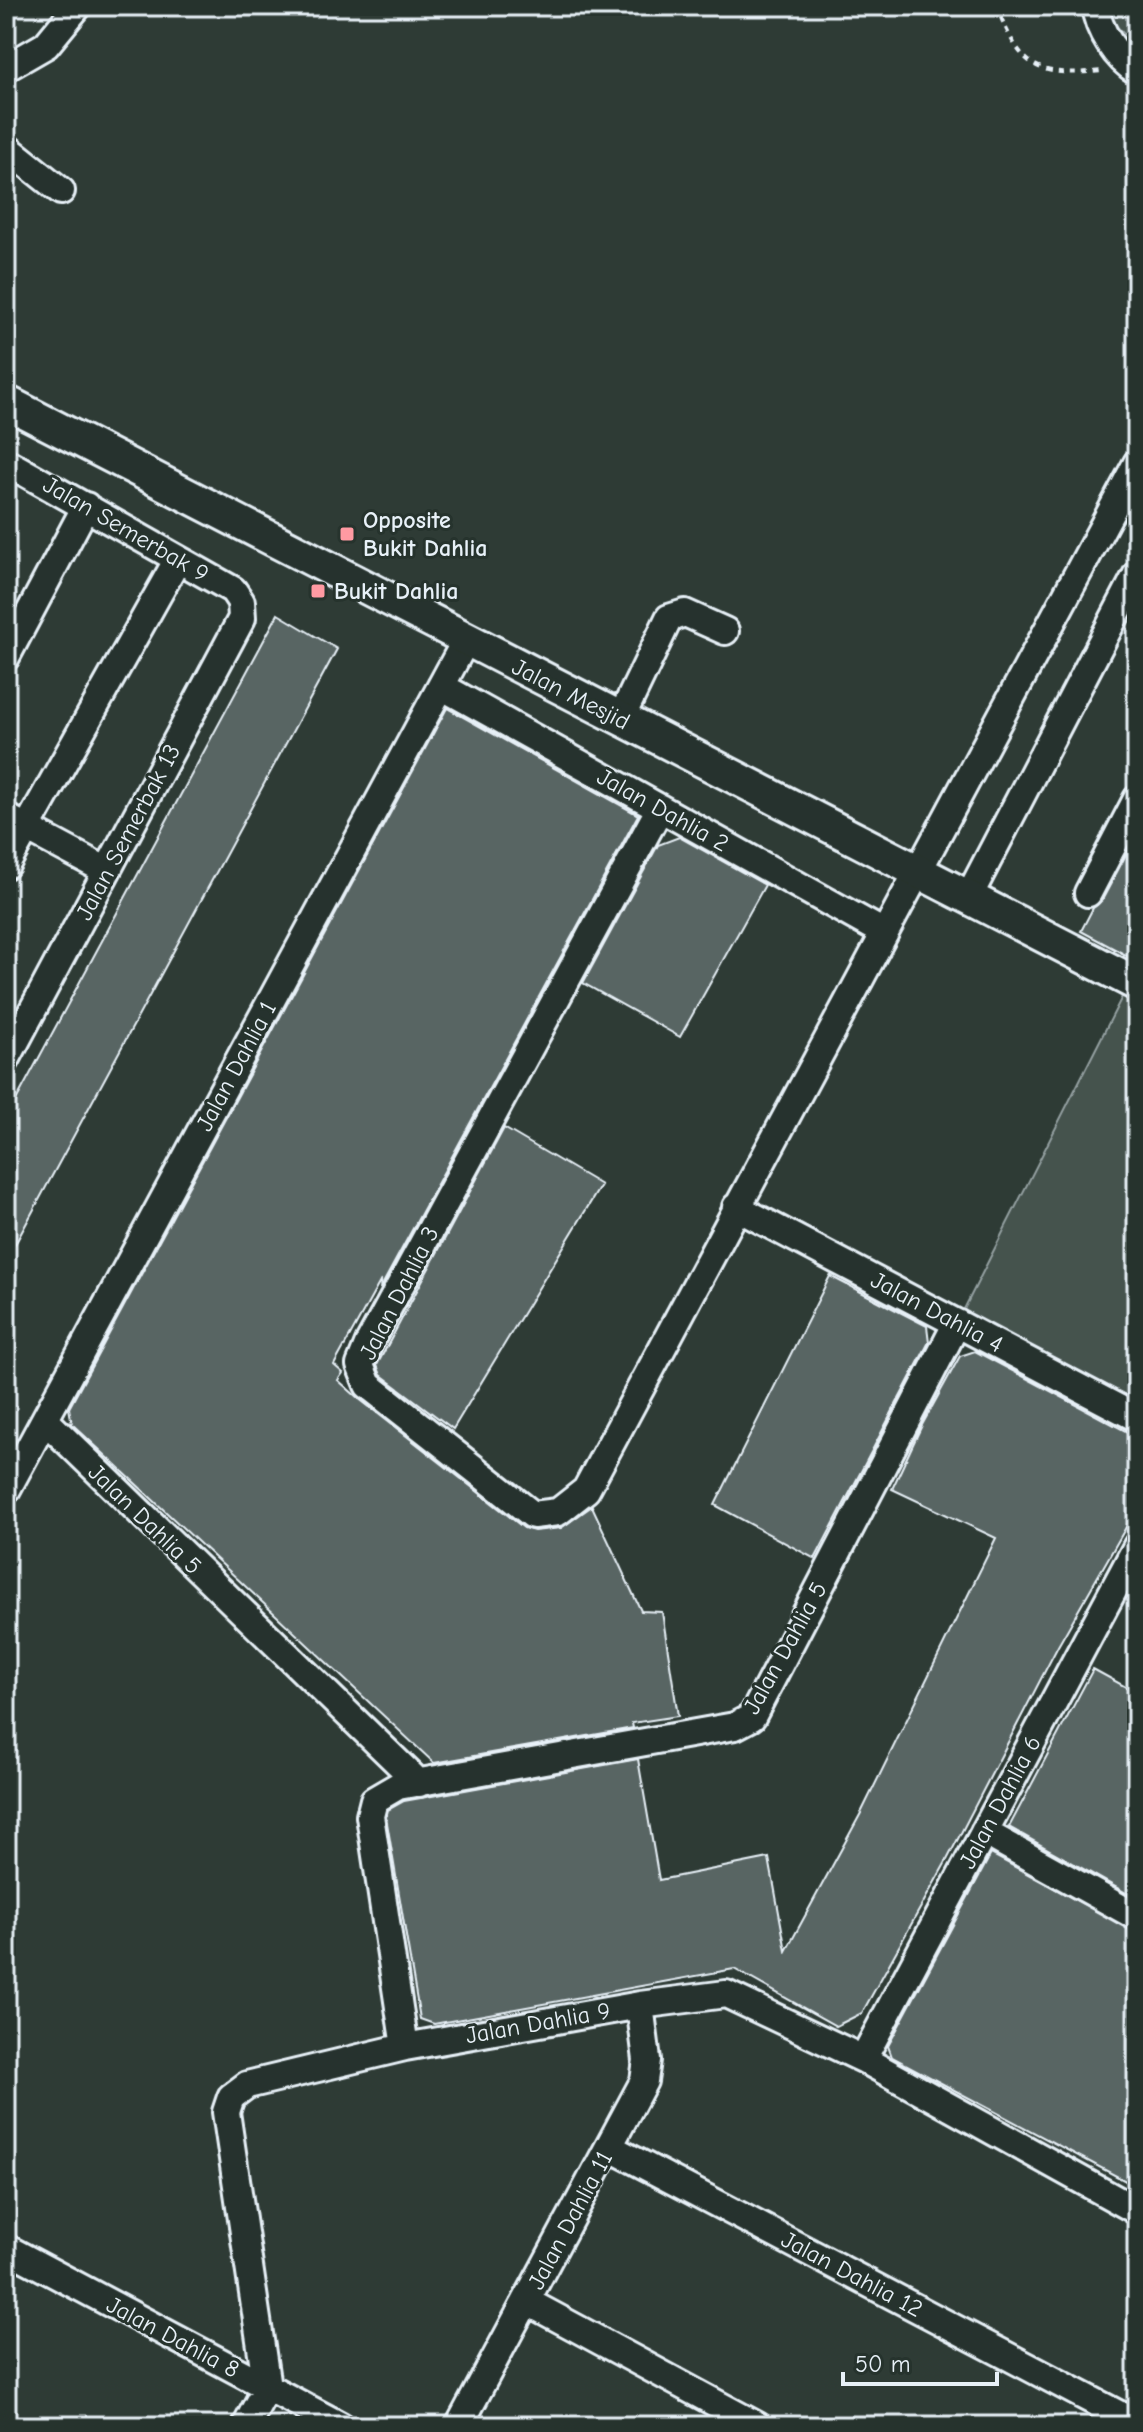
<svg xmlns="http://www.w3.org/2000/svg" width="1143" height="2432" font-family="'Comic Neue',sans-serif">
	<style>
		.green { fill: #45524e; stroke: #96a2a3; stroke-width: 2 }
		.building { fill: #596563; stroke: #e8f1f8; stroke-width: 2 }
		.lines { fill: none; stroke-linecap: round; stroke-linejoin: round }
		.minor-casing { stroke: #e8f1f8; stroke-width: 32 }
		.major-casing { stroke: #e8f1f8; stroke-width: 38 }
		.path { stroke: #e8f1f8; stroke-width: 4; stroke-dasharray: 6 6; stroke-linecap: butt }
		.minor { stroke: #26332d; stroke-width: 26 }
		.major { stroke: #26332d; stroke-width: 32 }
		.poi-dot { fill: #ff9aa2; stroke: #26332d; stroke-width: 3 }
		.labels { text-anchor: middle; stroke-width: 6; stroke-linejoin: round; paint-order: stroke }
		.poi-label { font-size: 24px; font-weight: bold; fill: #e8f1f8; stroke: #26332d; text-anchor: start }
		.street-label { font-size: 24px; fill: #e8f1f8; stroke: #26332d }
	</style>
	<rect width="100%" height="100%" fill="#2e3b35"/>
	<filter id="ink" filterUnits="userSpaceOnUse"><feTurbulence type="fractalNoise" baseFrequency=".0125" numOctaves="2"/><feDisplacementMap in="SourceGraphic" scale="16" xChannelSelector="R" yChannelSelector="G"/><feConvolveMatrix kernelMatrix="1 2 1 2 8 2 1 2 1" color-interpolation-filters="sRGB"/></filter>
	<g filter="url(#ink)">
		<path class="green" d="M1098 6H1137V47L1135 46Z
			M1130 981 1137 984V1418L957 1323Z"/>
		<path class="building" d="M278 614 337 649 6 1261V1119Z
			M447 708 638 815 380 1289 381 1280 334 1365 343 1373 338 1380 358 1398 524 1528 534 1531 561 1528 592 1506 641 1611 662 1612 678 1716 632 1723 633 1728 434 1763 72 1424 69 1408Z
			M1137 834V961L1081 931 1093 908 1102 900Z
			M679 837 765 885 680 1037 583 983 658 845Z
			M504 1128 601 1185 453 1429 381 1375 377 1365Z
			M830 1276 927 1326 929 1342 815 1559 715 1505Z
			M975 1351 1137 1437V1508L1058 1646 947 1860 862 2013 836 2026 734 1969 434 2024 420 2019 386 1817 388 1810 404 1801 638 1759 659 1880 769 1858 786 1951 861 1813 996 1538 892 1489 922 1425 960 1356Z
			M1093 1669 1137 1693V1899L1009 1827Z
			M991 1854 1137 1933V2187L892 2057 888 2046Z"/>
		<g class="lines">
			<defs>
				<path id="minor" d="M1095 6C1098 30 1116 59 1137 71
					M6 68 46 45 78 6
					M6 147 61 191
					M6 462 233 590 241 602 242 618 6 1060
					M6 657 86 506
					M441 686 884 933
					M620 720 669 618 685 613 725 631
					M660 808 369 1343 360 1365 368 1385 533 1515 558 1512 586 1490 1137 463
					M6 817 107 871
					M6 865 178 559
					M1088 893 1137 799
					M968 898 1137 574
					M736 1207 1137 1418
					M45 1420 419 1783
					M6 1491 466 640
					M984 1832 1137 1917
					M405 2047 370 1816 374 1800 398 1786 735 1726 752 1717 957 1323
					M863 2059 1137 1546
					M609 2147 1137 2424
					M6 2248 341 2426
					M526 2301 758 2426
					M246 2426 267 2387 226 2112 231 2097 247 2085 405 2047 640 2005 726 1994 863 2059 1137 2211
					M459 2426 644 2081 647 2060 640 2005"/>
				<path id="major" d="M6 402 1137 984"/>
			</defs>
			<use href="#minor" class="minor-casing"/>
			<use href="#major" class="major-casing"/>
			<path class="path" d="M996 6C1022 68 1034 77 1102 71"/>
			<use href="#minor" class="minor"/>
			<use href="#major" class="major"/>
		</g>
	</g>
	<g class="poi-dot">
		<rect x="339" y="526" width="16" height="16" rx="4"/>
		<rect x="310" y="583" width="16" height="16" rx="4"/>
	</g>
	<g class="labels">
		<g class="poi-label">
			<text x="363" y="528">Opposite<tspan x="363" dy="28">Bukit Dahlia</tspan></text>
			<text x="334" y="599">Bukit Dahlia</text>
		</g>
		<g class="street-label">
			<text transform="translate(126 529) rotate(30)" y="8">Jalan Semerbak 9</text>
			<text transform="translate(571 694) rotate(27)" y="8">Jalan Mesjid</text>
			<text transform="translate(663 810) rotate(29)" y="8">Jalan Dahlia 2</text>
			<text transform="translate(128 832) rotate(-62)" y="8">Jalan Semerbak 13</text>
			<text transform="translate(236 1066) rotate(-62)" y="8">Jalan Dahlia 1</text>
			<text transform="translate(399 1293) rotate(-63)" y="8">Jalan Dahlia 3</text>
			<text transform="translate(937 1312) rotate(28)" y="8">Jalan Dahlia 4</text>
			<text transform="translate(145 1519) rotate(44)" y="8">Jalan Dahlia 5</text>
			<text transform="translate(785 1648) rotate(-61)" y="8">Jalan Dahlia 5</text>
			<text transform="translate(1000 1802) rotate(-62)" y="8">Jalan Dahlia 6</text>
			<text transform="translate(538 2023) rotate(-10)" y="8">Jalan Dahlia 9</text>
			<text transform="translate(570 2220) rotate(-62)" y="8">Jalan Dahlia 11</text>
			<text transform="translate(852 2274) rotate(28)" y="8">Jalan Dahlia 12</text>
			<text transform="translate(173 2337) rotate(28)" y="8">Jalan Dahlia 8</text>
		</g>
	</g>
	<rect width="1143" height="2432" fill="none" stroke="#26332d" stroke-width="32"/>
	<rect x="16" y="16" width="1111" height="2400" fill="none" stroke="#e8f1f8" stroke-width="3" filter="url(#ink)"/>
	<path d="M843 2372v12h154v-12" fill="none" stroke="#e8f1f8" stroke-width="4"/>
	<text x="855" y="2372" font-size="24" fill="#e8f1f8" stroke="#26332d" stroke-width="6" paint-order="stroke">50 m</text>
</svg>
